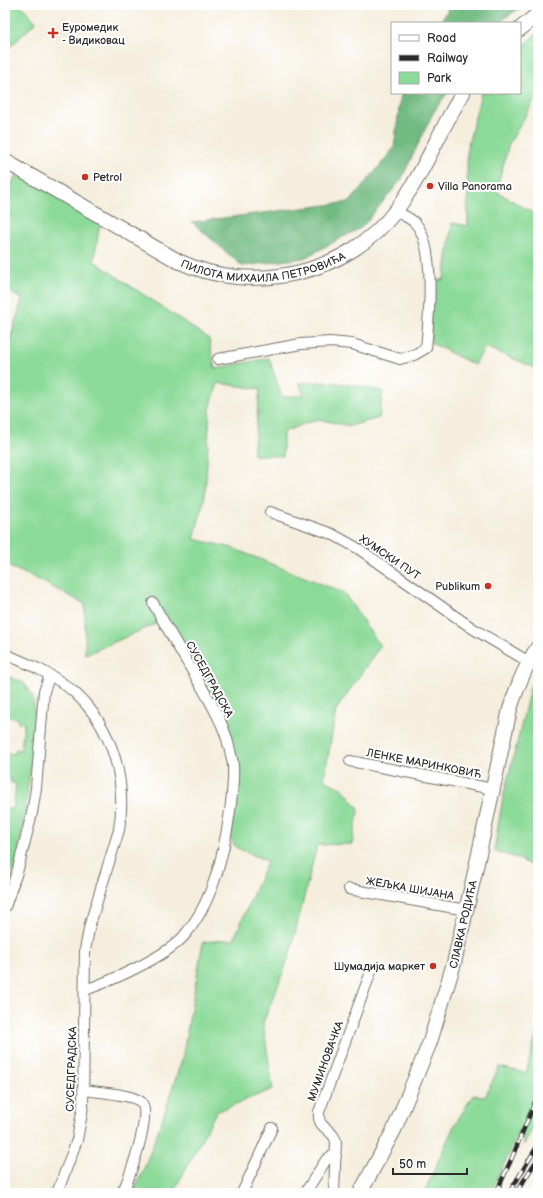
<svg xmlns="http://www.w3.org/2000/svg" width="543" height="1198" font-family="'Balsamiq Sans',sans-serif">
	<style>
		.green { fill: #8cda99; stroke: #5c8262 }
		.forest { fill: #71ba81; stroke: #4e7256 }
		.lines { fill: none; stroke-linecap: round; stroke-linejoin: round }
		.street-casing { stroke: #726f69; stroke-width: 12 }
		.secondary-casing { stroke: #726f69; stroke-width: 16 }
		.street { stroke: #fff; stroke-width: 10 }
		.secondary { stroke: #fff; stroke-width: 14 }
		.rail-casing { stroke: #2b2b2b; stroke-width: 4.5 }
		.rail { stroke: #fff; stroke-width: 3; stroke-dasharray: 9; stroke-linecap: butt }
		.poi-dot { fill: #c8321e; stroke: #fff; stroke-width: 1.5 }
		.labels { text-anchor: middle; stroke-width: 4; stroke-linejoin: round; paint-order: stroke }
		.poi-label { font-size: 11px; fill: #2b2b2b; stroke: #fff; text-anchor: start }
		.street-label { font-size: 11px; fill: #2b2b2b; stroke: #fff }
	</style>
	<rect width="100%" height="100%" fill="#fff"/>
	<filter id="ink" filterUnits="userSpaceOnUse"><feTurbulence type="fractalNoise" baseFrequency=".025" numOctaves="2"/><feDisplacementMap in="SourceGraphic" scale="8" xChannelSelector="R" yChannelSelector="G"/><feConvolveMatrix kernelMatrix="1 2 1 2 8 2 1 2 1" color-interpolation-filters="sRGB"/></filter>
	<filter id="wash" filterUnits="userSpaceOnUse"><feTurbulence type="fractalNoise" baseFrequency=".012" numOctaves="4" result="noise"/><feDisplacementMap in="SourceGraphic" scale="16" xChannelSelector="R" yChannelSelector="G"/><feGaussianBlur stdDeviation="0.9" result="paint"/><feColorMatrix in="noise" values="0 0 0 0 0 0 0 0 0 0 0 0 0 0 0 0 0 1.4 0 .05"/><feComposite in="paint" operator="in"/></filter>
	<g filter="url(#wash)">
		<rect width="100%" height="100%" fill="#f5eedd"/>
		<path class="green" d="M5 5H21L36 22 10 47 5 41Z
			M538 32V94L509 144 496 191 538 216V369L485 347 475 365 431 343 429 283 444 279 452 223 468 226 467 149 481 93H520V49Z
			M20 170 101 217 94 261C132 288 171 312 209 339L215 369 269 358 282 397 304 395 299 383C329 381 354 383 383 392L379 418 350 426 317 419 283 432V456L253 455 260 389 218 383 210 409 205 496 194 539 232 548 344 593 380 646 336 710 324 780 343 789 359 809 352 844 317 845 289 957 263 1023 273 1089 216 1112 173 1193H133L144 1169 163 1117 182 1059 203 942 234 939 267 861 235 847 227 831 233 764 219 716 162 621 85 655V604L33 577 5 565V357L22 299 5 289V194Z
			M538 668V869L517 858 494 851 503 797 520 731 530 687Z
			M5 675 24 683 33 696 35 715 31 765 24 817 17 859 5 891V809H13L16 784 10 782 11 778 5 777V755H6V753L15 754 16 749 21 750 24 723 18 722V718L8 717V715L5 714Z
			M538 1028V1118L524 1145 521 1129 490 1193H424L453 1128 473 1095 485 1097 499 1067 526 1073Z"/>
		<path class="forest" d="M443 5H524L505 18 500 23H439L448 10Z
			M401 93H447L433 113 401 180 362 227 304 258 242 266 192 222 350 202 394 148Z"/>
	</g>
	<g filter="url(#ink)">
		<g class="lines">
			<defs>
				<path id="street" d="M218 359 301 344 330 342 352 344 400 359 414 355 426 348C429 318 436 248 416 224 411 218 402 215 396 211
					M270 512 332 534 359 549 472 628 529 662
					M5 654C29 664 55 675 75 693 113 728 127 780 119 830L90 924 85 950 83 1107 77 1140 57 1193
					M350 761 493 789
					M349 889 466 910
					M5 907 18 869 32 813 36 788 44 691 50 675
					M85 990C111 981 165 957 183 937 213 903 224 854 230 811 232 796 234 781 233 765 232 757 229 747 227 739 220 716 207 697 196 677 181 652 167 628 153 603
					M84 1090C96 1092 133 1094 141 1102 153 1113 129 1179 122 1193
					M242 1193 272 1128
					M305 1193 326 1160 330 1157 336 1156
					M334 1193 336 1141C331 1126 317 1130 319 1112L372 969"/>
				<g id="secondary">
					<path d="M520 29 538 14"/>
					<path id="s1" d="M5 161 178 261C252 296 348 275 397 209 424 173 439 131 463 93"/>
					<path id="s2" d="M360 1193 394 1130 430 1042 454 963 475 872 510 709C517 687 525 666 538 647"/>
				</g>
			</defs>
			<use href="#street" class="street-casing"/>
			<use href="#secondary" class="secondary-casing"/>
			<use href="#street" class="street"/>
			<use href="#secondary" class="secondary"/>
			<defs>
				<path id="rail" d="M537 750 538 753
					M496 1193 511 1160 538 1095
					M509 1193 538 1145
					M516 1193 538 1158"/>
			</defs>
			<use href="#rail" class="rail-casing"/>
			<use href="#rail" class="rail"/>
		</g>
	</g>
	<g class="poi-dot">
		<path d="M51 27h4v4h4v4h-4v4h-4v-4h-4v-4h4z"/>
		<circle cx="85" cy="177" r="4"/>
		<circle cx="430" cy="186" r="4"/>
		<circle cx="488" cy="586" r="4"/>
		<circle cx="433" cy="966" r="4"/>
	</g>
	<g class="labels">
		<g class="poi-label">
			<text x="62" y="31">Еуромедик<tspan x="62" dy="13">- Видиковац</tspan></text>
			<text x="93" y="181">Petrol</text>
			<text x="438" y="190">Villa Panorama</text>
			<text x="480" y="590" text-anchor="end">Publikum</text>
			<text x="425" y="970" text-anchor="end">Шумадија маркет</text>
		</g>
		<g class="street-label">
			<text dy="4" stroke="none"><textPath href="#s1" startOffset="288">ПИЛОТА МИХАИЛА ПЕТРОВИЋА</textPath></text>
			<text transform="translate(390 557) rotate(34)" y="4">ХУМСКИ ПУТ</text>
			<text transform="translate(210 679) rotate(61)" y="4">СУСЕДГРАДСКА</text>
			<text transform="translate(424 763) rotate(11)" y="4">ЛЕНКЕ МАРИНКОВИЋ</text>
			<text transform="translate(410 888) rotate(10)" y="4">ЖЕЉКА ШИЈАНА</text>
			<text dy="4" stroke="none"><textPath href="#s2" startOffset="289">СЛАВКА РОДИЋА</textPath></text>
			<text transform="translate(325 1061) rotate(-70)" y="4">МУМИНОВАЧКА</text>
			<text transform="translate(71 1069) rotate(-88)" y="4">СУСЕДГРАДСКА</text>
		</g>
	</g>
	<rect width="543" height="1198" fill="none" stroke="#fff" stroke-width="20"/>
	<rect x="391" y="22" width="130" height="72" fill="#ffffff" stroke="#aaaaaa"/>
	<rect x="399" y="35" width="20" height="6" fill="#ffffff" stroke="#aaaaaa"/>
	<text x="427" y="42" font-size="12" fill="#2b2b2b">Road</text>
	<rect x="399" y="55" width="20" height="6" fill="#2b2b2b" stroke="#aaaaaa"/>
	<text x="427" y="62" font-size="12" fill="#2b2b2b">Railway</text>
	<rect x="399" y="72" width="20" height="12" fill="#8cda99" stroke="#aaaaaa"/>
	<text x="427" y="82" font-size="12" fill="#2b2b2b">Park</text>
	<path d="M393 1168v6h74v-6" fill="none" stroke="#2b2b2b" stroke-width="2"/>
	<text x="399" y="1168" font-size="12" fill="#2b2b2b" stroke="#ffffff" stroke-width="3" paint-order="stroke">50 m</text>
</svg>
